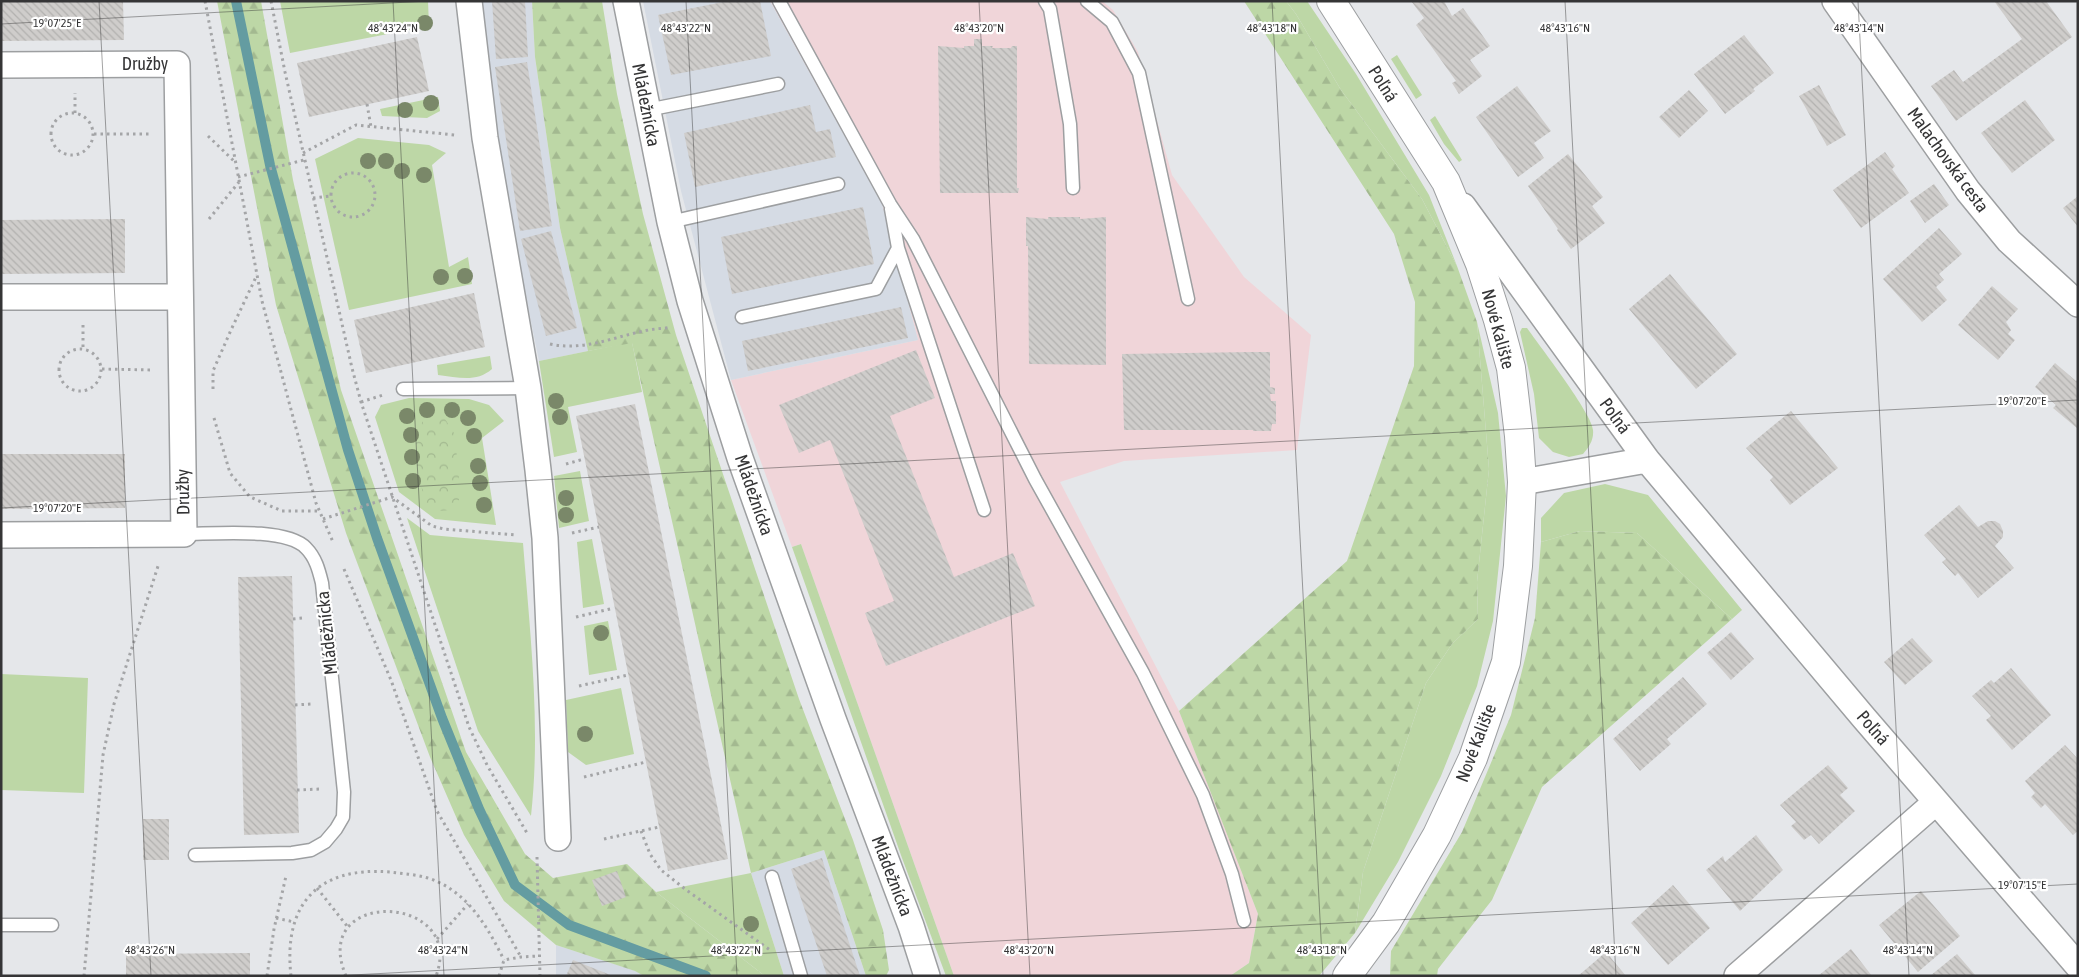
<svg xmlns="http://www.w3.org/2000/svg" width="2079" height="977" font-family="'Asap Condensed',sans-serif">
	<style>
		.commercial { fill: #f0d5d9 }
		.built { fill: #d5dbe4 }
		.grass { fill: #bdd7a6 }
		.forest { fill: url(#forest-firs) }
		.park { fill: url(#park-crowns) }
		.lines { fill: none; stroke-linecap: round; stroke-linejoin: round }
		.stream { stroke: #649ca1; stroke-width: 10 }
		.building { fill: url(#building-back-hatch) }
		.lane-casing { stroke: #9d9fa1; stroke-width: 15 }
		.street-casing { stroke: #9d9fa1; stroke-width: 28 }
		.secondary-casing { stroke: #9d9fa1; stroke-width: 30 }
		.path { stroke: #a4a5a7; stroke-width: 3; stroke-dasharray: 2.5 4; stroke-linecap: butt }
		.lane { stroke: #fff; stroke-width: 12 }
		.street { stroke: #fff; stroke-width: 25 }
		.secondary { stroke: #fff; stroke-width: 28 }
		.tree { fill: #7a8869 }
		.ticks { fill: none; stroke: #353536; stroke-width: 1; stroke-opacity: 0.45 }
		.labels { text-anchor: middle; stroke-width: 4.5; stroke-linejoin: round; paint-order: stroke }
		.street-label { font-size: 18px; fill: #353536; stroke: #fff }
		.ticks-label { font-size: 12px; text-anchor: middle; fill: #353536; stroke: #fff; stroke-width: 4.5; stroke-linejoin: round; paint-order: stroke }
	</style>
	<defs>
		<pattern id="forest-firs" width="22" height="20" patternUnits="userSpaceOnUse" patternTransform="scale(1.25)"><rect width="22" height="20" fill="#bdd7a6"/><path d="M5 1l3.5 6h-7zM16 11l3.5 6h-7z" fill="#a3b990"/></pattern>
		<pattern id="park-crowns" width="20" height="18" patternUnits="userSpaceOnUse" patternTransform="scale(1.25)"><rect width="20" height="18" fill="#bdd7a6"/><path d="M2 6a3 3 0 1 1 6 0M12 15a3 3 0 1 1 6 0" fill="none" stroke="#a3b990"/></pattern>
		<pattern id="building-back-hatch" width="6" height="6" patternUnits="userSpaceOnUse" patternTransform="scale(1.25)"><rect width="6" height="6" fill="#cfcdcb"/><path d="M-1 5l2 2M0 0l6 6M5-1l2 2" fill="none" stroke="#b2b1af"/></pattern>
	</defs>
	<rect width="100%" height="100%" fill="#e5e7ea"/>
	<path class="commercial" d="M770 1H1102L1113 10 1138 52 1172 175 1244 277 1311 335 1297 450 1124 461 1060 482 1179 711 1258 914 1249 963 1230 976H954L801 544 792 547 731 380 918 340 882 204Z"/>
	<path class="built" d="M482 1H532L535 57 560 228 588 351 539 361 514 238 488 65Z
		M643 1H770L882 204 918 340 731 380 681 191Z
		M824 850 866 976H784L751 873Z
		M556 945 636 971 644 976H556Z"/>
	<path class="grass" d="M280 1H428L429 26 290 53Z
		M1286 1H1307L1356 74 1429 195 1457 266 1422 199 1341 90 1296 14Z
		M1397 55 1422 95 1416 99 1391 59Z
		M438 97 440 111 427 118 382 116 380 109Z
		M1435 116 1462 160 1459 162 1444 144 1430 120Z
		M358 138 429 145 446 153 432 165 449 267 468 257 472 284 349 310 315 159Z
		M1477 322 1498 413 1506 496 1493 621 1477 686 1441 776 1398 862 1355 933 1363 872 1426 683 1452 644 1478 619 1477 582 1489 469Z
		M1522 328H1527C1539 345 1593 415 1593 430 1594 440 1589 447 1583 454L1569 457 1553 452 1539 438 1534 394 1520 332Z
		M632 342 642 392 568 407 577 452 554 457 539 361Z
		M490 356 492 369C476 383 458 377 438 375L437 365Z
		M409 398 469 399 489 405 504 421 482 438 496 525 435 519 399 492 375 417 381 405Z
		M580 471 589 521 559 528 554 476Z
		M1605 484 1648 495 1742 610 1732 619 1637 533 1580 531 1541 542V518L1564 493Z
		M407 518 430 535 523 543C530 633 541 725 531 816L478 731Z
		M592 539 604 604 583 608 577 542Z
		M801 544 954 976H946L902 858 792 547Z
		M608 621 617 670 589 675 584 626Z
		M1 674 88 678 84 793 1 790Z
		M621 688 634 754 586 765 568 752 566 700Z
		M751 873 784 976H765L656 892Z"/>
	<path class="forest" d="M217 1H261L293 180 341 390 466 752 525 854 553 878 627 864 656 892 765 976H644L635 971 556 945 504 901 464 835 430 757 346 533 276 305Z
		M532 1H602L617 94 643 214 676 335 799 699 853 840 883 930 889 970 886 976H866L824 850 751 873 632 343 588 351 560 228 535 57Z
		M1244 1H1286L1296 14 1341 90 1422 199 1457 266 1477 322 1489 469 1477 582 1478 619 1452 644 1426 683 1363 872 1355 933 1319 976H1230L1249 963 1258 914 1179 711 1347 561 1414 366 1415 302 1394 234Z
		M1580 531 1637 533 1732 619 1542 787 1492 900 1438 969 1437 976H1390L1391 951 1462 832 1511 715 1535 618 1541 542Z"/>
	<path class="park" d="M435 415 445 419 454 433 459 473V500L452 510 439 511 426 503C418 476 409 444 424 419Z"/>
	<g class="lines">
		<path class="stream" d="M236 1 270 165 348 450 377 538 442 718 479 809 515 885 569 925 706 976"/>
	</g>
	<path class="building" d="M1 1H123L124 40 1 41Z
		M492 1H525L528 57 496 59Z
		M728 1H760L771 56 671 75 658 15Z
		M1411 1H1444L1452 16 1463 8 1490 46 1470 60 1482 76 1459 94 1452 83 1456 81 1416 25 1424 18Z
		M1994 1H2046L2072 37 1956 121 1931 86 1954 70 1963 82 2022 39Z
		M1744 35 1774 73 1753 89 1755 91 1725 114 1694 74Z
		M417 37 429 91 309 117 297 63Z
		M974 39H982V46H993L992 48H1011L1012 46H1017V188H1019L1018 193H940L938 46 964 48V46H974Z
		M527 62 552 226 520 231 495 67Z
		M1819 85 1846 135 1827 146 1799 96Z
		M1517 86 1551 131 1534 143 1544 158 1518 177 1476 117Z
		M1689 90 1708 111 1679 138 1659 117Z
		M2025 100 2055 140 2012 173 1981 133Z
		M810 105 816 132 830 129 836 157 695 187 684 133Z
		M1885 152 1895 166 1892 169 1909 193 1861 228 1833 190Z
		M1568 154 1603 197 1592 206 1605 223 1571 249 1557 230 1558 229 1528 186Z
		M1934 184 1949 205 1925 223 1910 201Z
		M2078 196V227L2063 208Z
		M863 207 874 264 732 294 721 237Z
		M1026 217 1048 219V217H1080V219L1106 217V365L1029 364 1028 246H1026Z
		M125 219V273L1 274V220Z
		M1939 228 1962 254 1939 274 1944 280 1936 287 1947 300 1922 322 1883 279Z
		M551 231 577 328 546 336 521 239Z
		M1670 274 1737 354 1696 389 1629 309Z
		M1992 286 2018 309 2006 322 2011 330 2008 334 2015 340 1998 360 1958 325Z
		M474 293 485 347 366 373 354 320Z
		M901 307 908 338 748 371 742 341Z
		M916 350 935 398 890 416 954 577 1013 553 1035 606 886 666 865 613 894 601 830 440 799 453 779 405Z
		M1251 352H1270V387L1275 388V394H1270L1271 401H1276V424H1272L1271 431H1253V430H1124L1122 354Z
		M2055 363 2076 381 2078 379V429L2053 408 2056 405 2035 387Z
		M635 404 728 859 668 871 576 416Z
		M1791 411 1838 468 1790 505 1770 480 1773 477 1746 448Z
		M1 454H125V508L1 509Z
		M1959 505 1978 527 1988 521H1995L2000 524 2003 531V537L1995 546 2014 568 1978 598 1958 573 1955 576 1942 562 1946 559 1924 535Z
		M292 576 299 833 244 835 238 577Z
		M1731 632 1754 659 1731 680 1707 653Z
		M1912 638 1933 661 1905 685 1884 662Z
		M2011 668 2051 715 2012 750 1986 720 1991 716 1972 696 1991 680 1994 683Z
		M1683 677 1707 704 1667 739 1671 744 1640 771 1613 739Z
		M2065 745 2078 759V831L2073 835 2045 804 2041 808 2031 797 2035 793 2025 781Z
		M1828 765 1848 788 1840 795 1855 811 1819 844 1811 835 1804 840 1791 826 1796 822 1780 805Z
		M143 819H169V860H143Z
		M1756 835 1783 870 1740 911 1706 870 1723 856 1725 862Z
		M822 858 827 875 860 976H827L791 869Z
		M617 871 626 897 602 906 592 880Z
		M1673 885 1710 928 1668 965 1631 923Z
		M1921 891 1960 936 1918 972 1879 925Z
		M1851 949 1872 976H1818Z
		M1606 952 1626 976H1578Z
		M250 953V976H126V954Z
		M1957 954 1976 976H1930Z
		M573 960 613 976H566Z"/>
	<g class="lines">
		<defs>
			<path id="lane" d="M779 1 890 204 913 239 1035 479 1143 673 1203 795 1232 874 1244 921
				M1045 1 1050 9 1070 124 1073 188
				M1087 1 1112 22 1139 73 1188 299
				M647 110 778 84
				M891 209 898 248 984 510
				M670 222 838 184
				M742 317 876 289 898 248
				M403 389 528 388
				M184 534C213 534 286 527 306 548 316 558 319 571 322 583L344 792 343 817 336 829 325 842 311 850 292 853 195 855
				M772 877 801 976
				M1 925H52"/>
			<path id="street" d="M469 1 485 138 528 388 538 470 545 538 558 838
				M626 1 670 222 690 301 740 458 833 719 911 926 927 976
				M1835 1 1968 191 2009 241 2078 304
				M1 65 177 64 184 534 1 535
				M1463 206 1647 460 1864 718 2078 966
				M1 297H179
				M1522 482 1647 460
				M1737 976 1936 802"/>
			<path id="secondary" d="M1331 1 1446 182 1480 264 1498 320 1511 368 1519 436 1522 482 1518 566 1506 662 1473 758 1437 835 1386 923 1347 976"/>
		</defs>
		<use href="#lane" class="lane-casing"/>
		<use href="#street" class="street-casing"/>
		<use href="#secondary" class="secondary-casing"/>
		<path class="path" d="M205 1 262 301 316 503 333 542
			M271 1 285 72 352 368 361 402 469 727 487 765 527 833
			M367 104 371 127
			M51 134a21 21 0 1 1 42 0a21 21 0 1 1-42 0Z
			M75 113V93
			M94 134H151
			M208 136 236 163
			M303 153 356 125 455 135
			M331 195a22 22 0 1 1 44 0a22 22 0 1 1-44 0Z
			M238 177 304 160
			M313 198 331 196
			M209 219 239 182
			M83 325V349
			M550 344C592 353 627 329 668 328
			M59 370a21 21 0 1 1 42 0a21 21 0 1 1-42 0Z
			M102 369 154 370
			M213 389V371L231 330 257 275
			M361 402 383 395
			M214 418 230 473 250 497 282 511H320
			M566 464 584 459
			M323 519 392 497 432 526 444 529 516 535
			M572 533 599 527
			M344 569 391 680 437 811 521 957
			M576 617 614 608
			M293 619 303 618
			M579 686 628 675
			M295 705 311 704
			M584 777 646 762
			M297 790 321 789
			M641 831 650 854 661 870 685 889 770 950
			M604 839 659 827
			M537 857 540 976
			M317 888 347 926
			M276 918 294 922
			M437 939 468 904
			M84 976 103 755 114 704 159 563
			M267 976 274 929 286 876
			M291 976C283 905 317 866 390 872 406 874 424 875 438 882 471 897 489 930 504 960
			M346 976C308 887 467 893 436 976
			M499 976 504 960 521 957 539 956"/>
		<use href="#lane" class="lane"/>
		<use href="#street" class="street"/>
		<use href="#secondary" class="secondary"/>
	</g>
	<g class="tree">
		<circle cx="425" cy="23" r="8"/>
		<circle cx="431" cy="103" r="8"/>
		<circle cx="405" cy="110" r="8"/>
		<circle cx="368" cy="161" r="8"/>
		<circle cx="386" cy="161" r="8"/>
		<circle cx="402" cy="171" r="8"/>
		<circle cx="424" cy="175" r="8"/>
		<circle cx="465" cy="276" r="8"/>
		<circle cx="441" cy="277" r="8"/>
		<circle cx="556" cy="401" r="8"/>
		<circle cx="427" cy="410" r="8"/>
		<circle cx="452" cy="410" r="8"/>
		<circle cx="407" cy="416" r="8"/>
		<circle cx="560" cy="417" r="8"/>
		<circle cx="468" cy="418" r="8"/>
		<circle cx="411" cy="435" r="8"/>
		<circle cx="474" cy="436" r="8"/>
		<circle cx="412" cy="457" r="8"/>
		<circle cx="478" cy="466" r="8"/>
		<circle cx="413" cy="481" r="8"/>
		<circle cx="480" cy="483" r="8"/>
		<circle cx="566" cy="498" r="8"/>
		<circle cx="484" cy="505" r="8"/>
		<circle cx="566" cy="515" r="8"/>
		<circle cx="601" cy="633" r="8"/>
		<circle cx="585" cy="734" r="8"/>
		<circle cx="751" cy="924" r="8"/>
	</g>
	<path class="ticks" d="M99 1 151 976M393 1 444 976M686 1 737 976M979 1 1030 976M1272 1 1323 976M1565 1 1616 976M1858 1 1909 976M1 24 428 1M1 508 2078 400M333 976 2078 884"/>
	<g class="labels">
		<g class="street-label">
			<text x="145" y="70">Družby</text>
			<text transform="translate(1383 84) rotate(58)" y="6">Poľná</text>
			<text transform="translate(646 105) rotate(79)" y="6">Mládežnícka</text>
			<text transform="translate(1948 160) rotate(54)" y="6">Malachovská cesta</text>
			<text transform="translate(1498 329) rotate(75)" y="6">Nové Kalište</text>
			<text transform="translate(1615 416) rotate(54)" y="6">Poľná</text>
			<text transform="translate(183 492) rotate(-91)" y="6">Družby</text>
			<text transform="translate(754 495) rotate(71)" y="6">Mládežnícka</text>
			<text transform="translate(327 633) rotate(-96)" y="6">Mládežnícka</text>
			<text transform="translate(1873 728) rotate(49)" y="6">Poľná</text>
			<text transform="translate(1476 743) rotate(-69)" y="6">Nové Kalište</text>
			<text transform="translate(892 876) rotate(69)" y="6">Mládežnícka</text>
		</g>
	</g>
	<g class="ticks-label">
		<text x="57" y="27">19°07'25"E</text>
		<text x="393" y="32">48°43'24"N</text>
		<text x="686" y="32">48°43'22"N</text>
		<text x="979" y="32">48°43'20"N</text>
		<text x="1272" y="32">48°43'18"N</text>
		<text x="1565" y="32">48°43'16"N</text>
		<text x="1859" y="32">48°43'14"N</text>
		<text x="2022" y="405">19°07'20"E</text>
		<text x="57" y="512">19°07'20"E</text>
		<text x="2022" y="889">19°07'15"E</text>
		<text x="150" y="954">48°43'26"N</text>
		<text x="443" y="954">48°43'24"N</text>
		<text x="736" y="954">48°43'22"N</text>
		<text x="1029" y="954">48°43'20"N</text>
		<text x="1322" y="954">48°43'18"N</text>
		<text x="1615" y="954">48°43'16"N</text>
		<text x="1908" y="954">48°43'14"N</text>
	</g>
	<rect width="2079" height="977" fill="none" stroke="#353536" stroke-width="5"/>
</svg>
